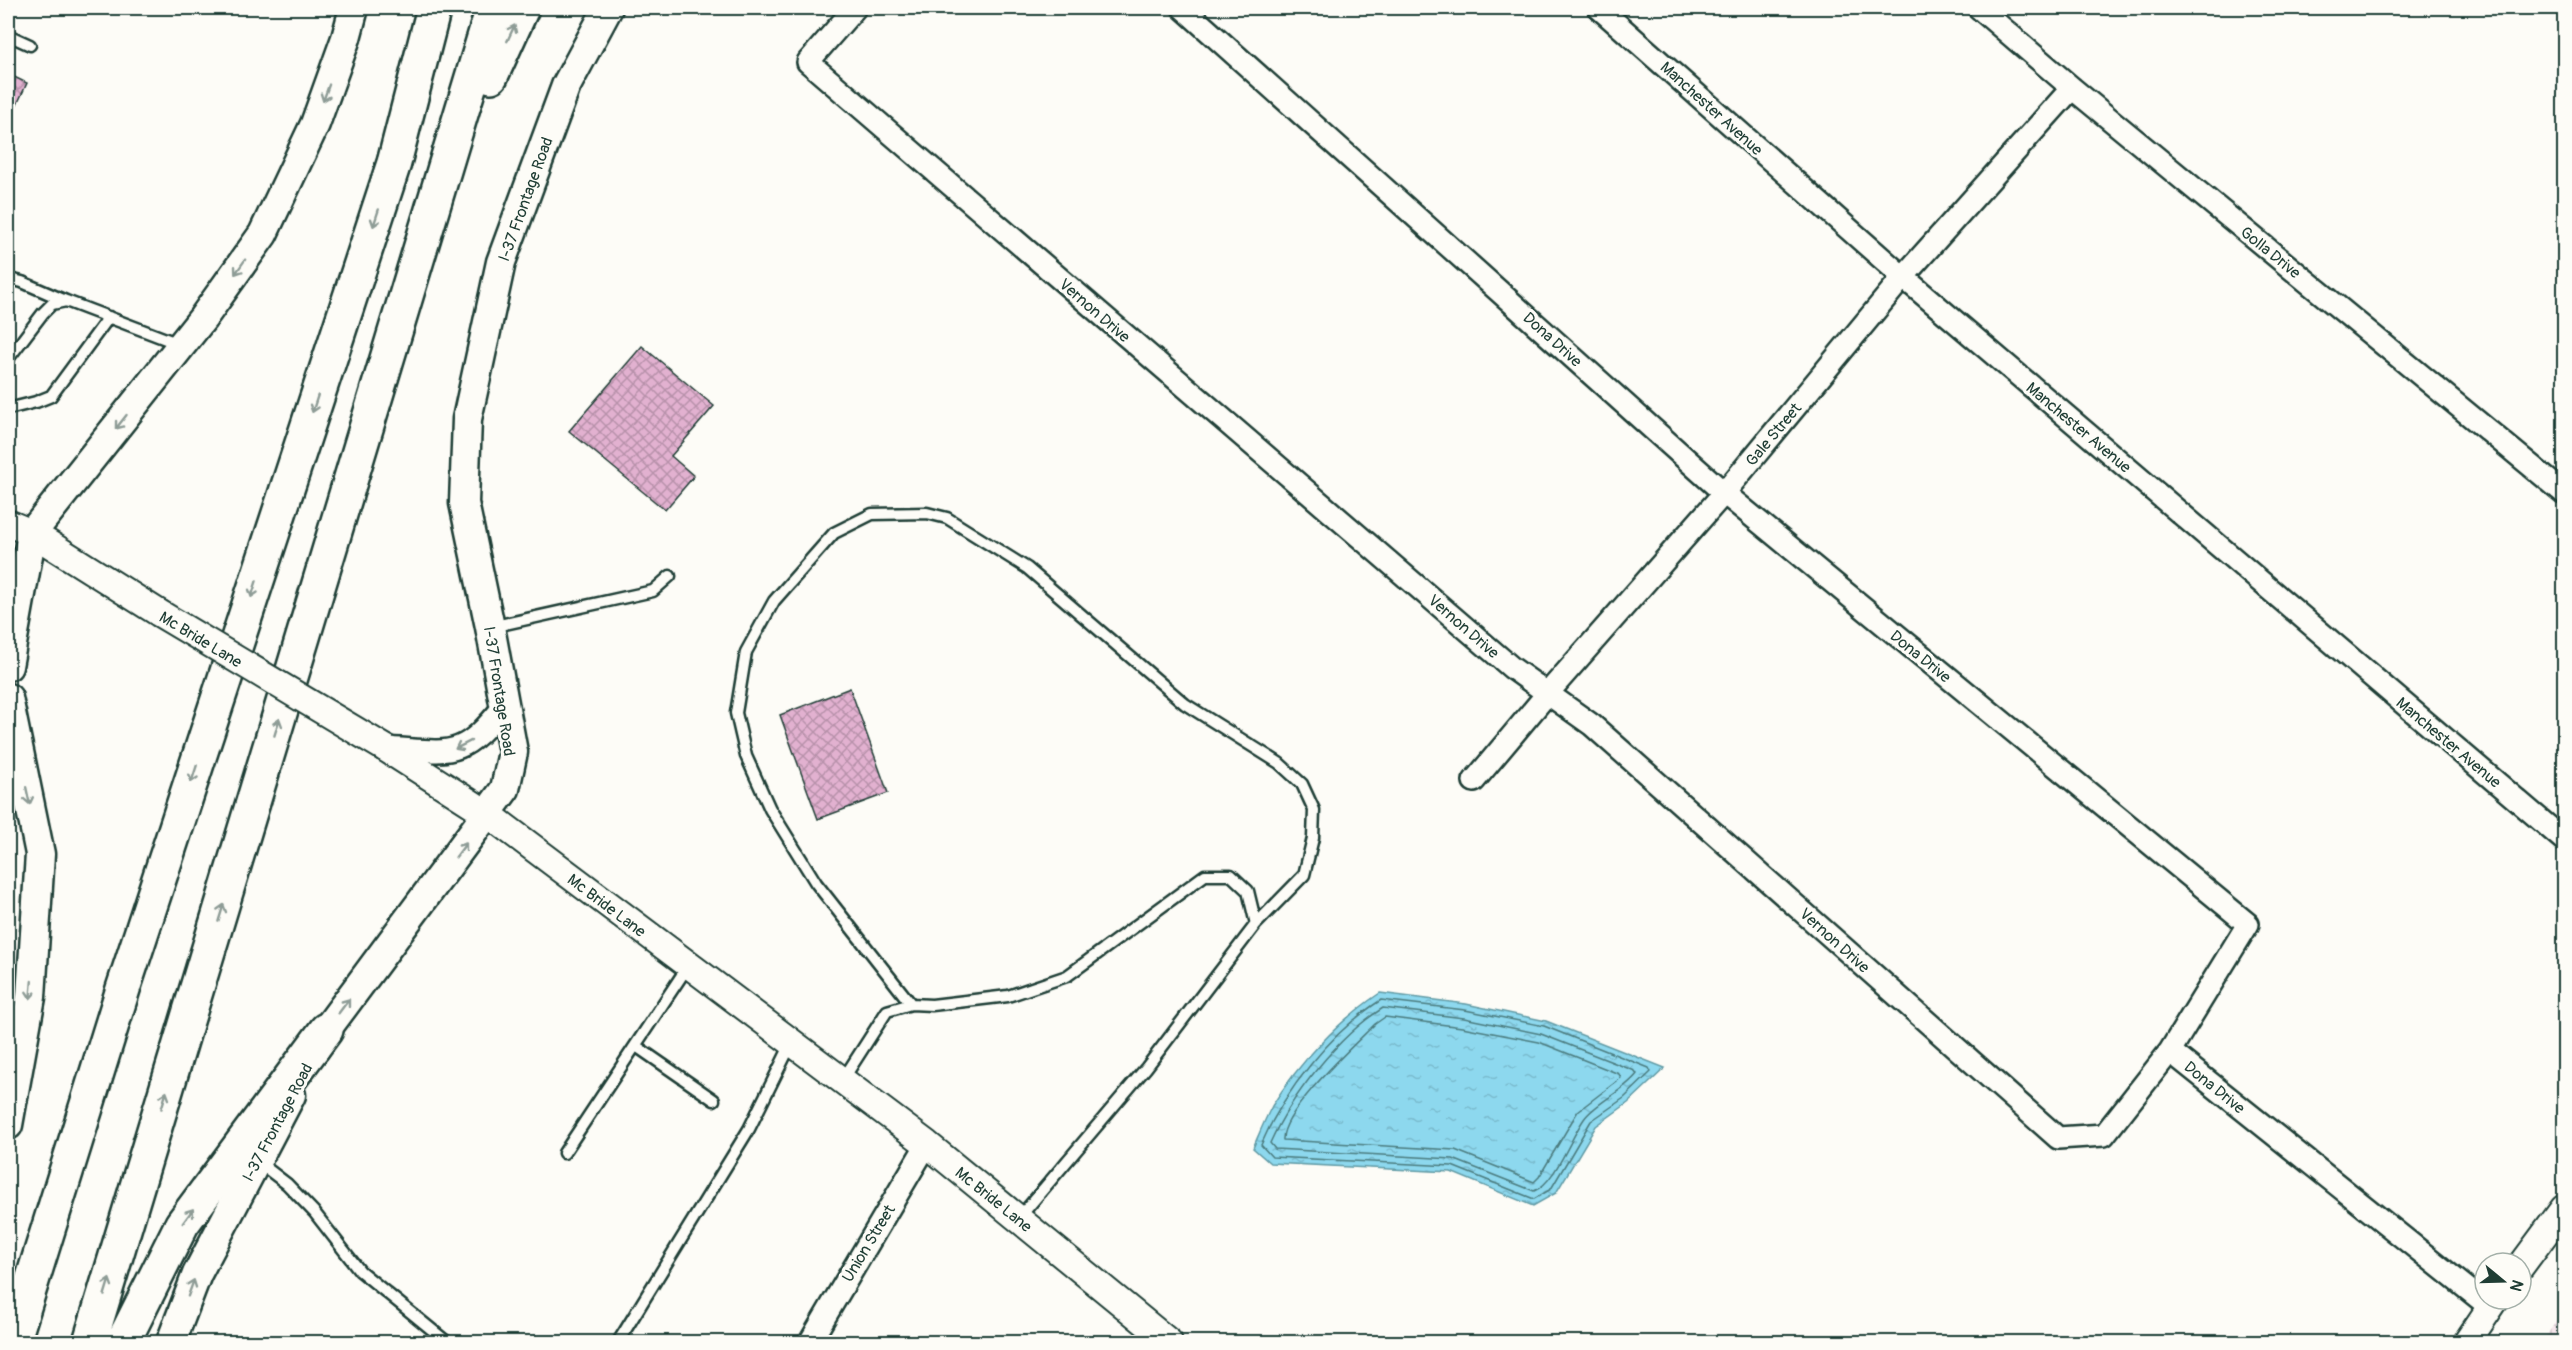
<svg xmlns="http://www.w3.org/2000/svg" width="2572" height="1350" font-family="Pangolin,sans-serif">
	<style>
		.industrial { fill: url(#industrial-grid) }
		.water { fill: url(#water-ripples); stroke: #619aa4; stroke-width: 1.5 }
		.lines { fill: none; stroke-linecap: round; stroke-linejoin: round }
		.shore { stroke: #4b7b7e; stroke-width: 1.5 }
		.building { fill: url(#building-cross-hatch); stroke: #1f3d34; stroke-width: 1.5 }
		.service-casing { stroke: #1f3d34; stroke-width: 15 }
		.minor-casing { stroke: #1f3d34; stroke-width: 26 }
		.tertiary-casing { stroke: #1f3d34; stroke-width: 30 }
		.secondary-casing { stroke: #1f3d34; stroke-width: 33 }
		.motorway-casing { stroke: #1f3d34; stroke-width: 38 }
		.service { stroke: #fdfcf7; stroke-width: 10 }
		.minor { stroke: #fdfcf7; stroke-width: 21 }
		.tertiary { stroke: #fdfcf7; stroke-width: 26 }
		.secondary { stroke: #fdfcf7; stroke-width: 28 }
		.motorway { stroke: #fdfcf7; stroke-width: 33 }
		.tertiary-bridge-casing { stroke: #1f3d34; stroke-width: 30; stroke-linecap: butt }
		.tertiary-bridge { stroke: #fdfcf7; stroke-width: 26 }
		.oneway { stroke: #8e9c96 }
		.labels { text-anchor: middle; stroke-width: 6; stroke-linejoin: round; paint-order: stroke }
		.street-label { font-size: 16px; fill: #1f3d34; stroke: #fdfcf7 }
	</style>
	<defs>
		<pattern id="industrial-grid" width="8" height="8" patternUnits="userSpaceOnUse" patternTransform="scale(1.5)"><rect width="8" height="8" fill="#f5e6eb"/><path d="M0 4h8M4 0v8" fill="none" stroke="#d2c6ca"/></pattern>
		<pattern id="water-ripples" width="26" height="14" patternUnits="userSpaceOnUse" patternTransform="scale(1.5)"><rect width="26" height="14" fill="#8dd8ee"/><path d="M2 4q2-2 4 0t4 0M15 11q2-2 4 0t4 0" fill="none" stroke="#79bacd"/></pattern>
		<pattern id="building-cross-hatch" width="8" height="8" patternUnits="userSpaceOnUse" patternTransform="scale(1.5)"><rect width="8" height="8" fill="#e2b1d0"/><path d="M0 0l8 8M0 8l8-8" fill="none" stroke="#b791aa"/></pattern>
	</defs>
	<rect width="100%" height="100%" fill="#fdfcf7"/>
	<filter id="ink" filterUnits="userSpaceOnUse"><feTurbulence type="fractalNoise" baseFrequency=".0167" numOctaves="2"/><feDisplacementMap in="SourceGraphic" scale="12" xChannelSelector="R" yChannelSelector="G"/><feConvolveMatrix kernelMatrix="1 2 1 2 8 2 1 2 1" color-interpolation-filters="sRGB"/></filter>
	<g filter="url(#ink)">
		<path class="industrial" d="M2564 1310V1342H2542Z"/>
		<path class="water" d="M1380 993 1466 1004 1546 1021 1665 1068 1628 1103 1596 1126 1556 1193 1533 1206 1451 1172 1270 1163 1253 1148C1259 1134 1265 1119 1272 1106 1298 1064 1338 1021 1380 993Z"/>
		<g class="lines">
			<path class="shore" d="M1381 1000 1465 1010 1544 1026 1649 1068 1651 1072 1624 1098 1591 1121 1551 1189 1534 1199 1452 1166 1272 1157 1261 1145C1284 1091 1331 1032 1381 1000Z
				M1383 1008 1464 1018 1541 1034 1635 1071 1637 1074C1623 1092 1595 1103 1584 1119 1570 1139 1555 1183 1534 1191L1453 1159 1275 1149 1270 1143C1291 1096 1339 1035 1383 1008Z
				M1385 1017 1462 1027 1539 1042 1619 1074 1621 1078 1578 1111 1539 1177 1534 1182 1455 1150 1283 1140C1281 1112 1354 1045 1375 1024Z"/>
		</g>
		<path class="building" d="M8 74 27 83 8 124Z
			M642 346 714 406 671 456 694 476 665 510 569 431Z
			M850 688 888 793 818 819 780 715Z"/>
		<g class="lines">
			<defs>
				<path id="service" d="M8 35 30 45
					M8 285 14 280 22 282 66 301
					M8 359 43 313 52 304 66 301 179 344
					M8 409 36 402 51 396 109 317
					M491 627 653 591 670 576
					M911 1004 816 883 770 809 746 756 736 713 746 652 774 601 834 533 872 514 927 513 947 518 1027 568 1185 704 1279 763 1302 784 1314 810 1313 838 1304 875 1256 924
					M636 1046 714 1100
					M842 1081 887 1011 911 1004 932 1005 1008 996 1067 976 1205 875H1231L1248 891 1256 924 1146 1068 1018 1219
					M564 1153 688 966
					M257 1161 287 1184 314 1212 360 1271 447 1342
					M618 1342 749 1129 791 1044"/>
				<path id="minor" d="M855 8 808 62 1512 668 1592 725 2058 1138 2104 1135 2170 1051 2248 924 1724 493 1183 8
					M1599 8 1903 277 2564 840
					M1979 8 2072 88 2564 493
					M385 748C452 752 460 761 505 705
					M1474 781 1547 694 1724 493 1903 277 2072 88
					M2170 1051 2490 1307
					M810 1342 927 1144"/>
				<path id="tertiary" d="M8 523 32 533 159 613
					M385 748 488 814 927 1144 1169 1342
					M2521 1266 2564 1208
					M2467 1342 2496 1299"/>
				<path id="secondary" d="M8 666 32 533 203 318 263 234 315 124 346 38 354 8
					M8 698 40 854 31 997 8 1125
					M315 1049 326 1030 505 789 513 752 490 627 464 503 467 419 501 262 566 86 608 8
					M171 1342 197 1274 291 1095"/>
				<path id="motorway" d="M491 76 522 8
					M13 1342 123 989 394 163 434 8
					M90 1342 493 8
					M123 1342 182 1224 326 1030"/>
			</defs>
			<use href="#service" class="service-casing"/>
			<use href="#minor" class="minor-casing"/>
			<use href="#tertiary" class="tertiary-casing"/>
			<use href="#secondary" class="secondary-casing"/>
			<use href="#motorway" class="motorway-casing"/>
			<use href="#service" class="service"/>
			<use href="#minor" class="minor"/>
			<use href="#tertiary" class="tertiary"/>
			<use href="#secondary" class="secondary"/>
			<use href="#motorway" class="motorway"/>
			<defs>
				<path id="tertiary-bridge" d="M159 613 385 748"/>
			</defs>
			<use href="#tertiary-bridge" class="tertiary-bridge-casing"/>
			<use href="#tertiary-bridge" class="tertiary-bridge"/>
		</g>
		<defs><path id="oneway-shaft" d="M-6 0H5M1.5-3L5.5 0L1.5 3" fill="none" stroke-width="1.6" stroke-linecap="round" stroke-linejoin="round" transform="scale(1.5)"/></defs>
		<g class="oneway">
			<use href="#oneway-shaft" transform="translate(511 33) rotate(-65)"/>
			<use href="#oneway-shaft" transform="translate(326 93) rotate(110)"/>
			<use href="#oneway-shaft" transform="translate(376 218) rotate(108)"/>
			<use href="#oneway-shaft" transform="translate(240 267) rotate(125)"/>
			<use href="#oneway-shaft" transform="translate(315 404) rotate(108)"/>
			<use href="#oneway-shaft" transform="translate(121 422) rotate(128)"/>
			<use href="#oneway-shaft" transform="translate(254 589) rotate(108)"/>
			<use href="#oneway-shaft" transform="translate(277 727) rotate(-73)"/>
			<use href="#oneway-shaft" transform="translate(463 745) rotate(153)"/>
			<use href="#oneway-shaft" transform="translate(194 774) rotate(108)"/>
			<use href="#oneway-shaft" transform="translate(28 796) rotate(78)"/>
			<use href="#oneway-shaft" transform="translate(461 850) rotate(-53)"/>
			<use href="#oneway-shaft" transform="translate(221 913) rotate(-73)"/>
			<use href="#oneway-shaft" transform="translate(31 990) rotate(95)"/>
			<use href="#oneway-shaft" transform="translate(344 1006) rotate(-53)"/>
			<use href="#oneway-shaft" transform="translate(164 1100) rotate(-73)"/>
			<use href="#oneway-shaft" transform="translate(188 1216) rotate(-54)"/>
			<use href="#oneway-shaft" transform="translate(107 1287) rotate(-73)"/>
			<use href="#oneway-shaft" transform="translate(191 1288) rotate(-70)"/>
		</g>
	</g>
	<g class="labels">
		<g class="street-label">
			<text transform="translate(1712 108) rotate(42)" y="6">Manchester Avenue</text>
			<text transform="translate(525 199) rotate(-70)" y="6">I-37 Frontage Road</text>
			<text transform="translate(2271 252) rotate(39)" y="6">Golla Drive</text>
			<text transform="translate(1095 310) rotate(41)" y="6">Vernon Drive</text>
			<text transform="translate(1553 339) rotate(42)" y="6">Dona Drive</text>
			<text transform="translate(2079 427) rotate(40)" y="6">Manchester Avenue</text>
			<text transform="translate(1773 434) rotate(-50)" y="6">Gale Street</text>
			<text transform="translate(1464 626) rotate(41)" y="6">Vernon Drive</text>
			<text transform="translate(201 639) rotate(31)" y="6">Mc Bride Lane</text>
			<text transform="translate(1921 656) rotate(39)" y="6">Dona Drive</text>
			<text transform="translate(500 691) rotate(81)" y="6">I-37 Frontage Road</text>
			<text transform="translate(2449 742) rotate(40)" y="6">Manchester Avenue</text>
			<text transform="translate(607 905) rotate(37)" y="6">Mc Bride Lane</text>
			<text transform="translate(1835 940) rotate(42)" y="6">Vernon Drive</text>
			<text transform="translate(2215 1087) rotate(39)" y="6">Dona Drive</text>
			<text transform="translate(277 1122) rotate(-62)" y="6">I-37 Frontage Road</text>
			<text transform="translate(994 1199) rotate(39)" y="6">Mc Bride Lane</text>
			<text transform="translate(868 1243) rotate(-59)" y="6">Union Street</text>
		</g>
	</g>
	<rect width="2572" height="1350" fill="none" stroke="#fdfcf7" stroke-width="30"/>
	<rect x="15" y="15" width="2542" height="1320" fill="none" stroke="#1f3d34" stroke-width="2" filter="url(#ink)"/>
	<g transform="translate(2503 1281) rotate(109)"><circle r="28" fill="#fdfcf7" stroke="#a4b0a9" stroke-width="1.5"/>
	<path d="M0-4.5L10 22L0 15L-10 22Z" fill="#1f3d34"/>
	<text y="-9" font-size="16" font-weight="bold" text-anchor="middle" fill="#1f3d34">N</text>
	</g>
</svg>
